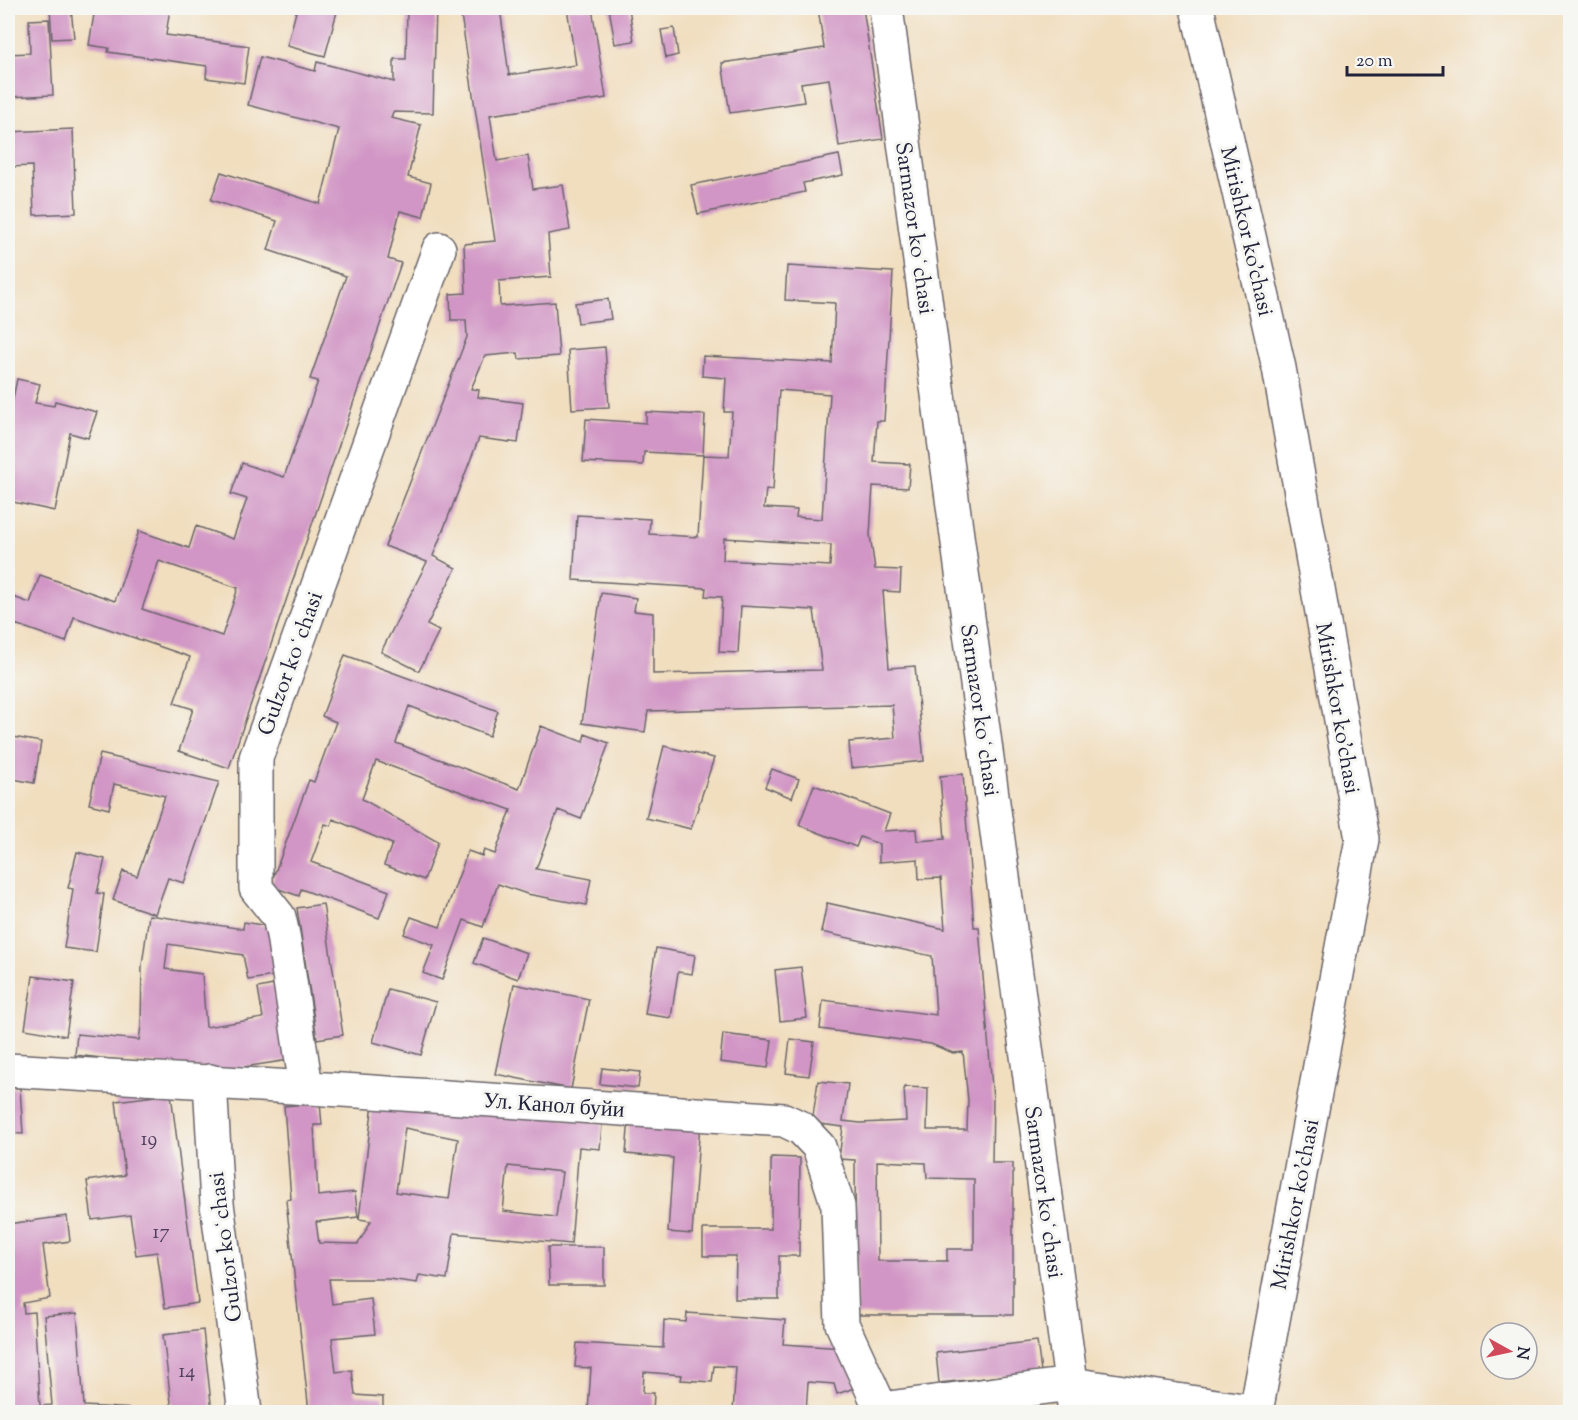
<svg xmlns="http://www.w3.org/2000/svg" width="1578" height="1420" font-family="'Sorts Mill Goudy',serif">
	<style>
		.building { fill: #d196c5; fill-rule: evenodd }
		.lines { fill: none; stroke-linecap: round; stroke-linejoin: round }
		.minor-casing { stroke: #6a6469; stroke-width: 36 }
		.minor { stroke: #fff; stroke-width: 33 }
		.labels { text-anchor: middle; stroke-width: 6; stroke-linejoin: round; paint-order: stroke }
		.number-label { font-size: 20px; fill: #4e3f5e }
		.street-label { font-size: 22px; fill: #22223b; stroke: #f6f6f2 }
	</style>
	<rect width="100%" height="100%" fill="#f6f6f2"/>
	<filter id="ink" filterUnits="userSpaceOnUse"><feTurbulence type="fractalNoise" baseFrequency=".0167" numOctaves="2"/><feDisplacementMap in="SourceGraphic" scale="12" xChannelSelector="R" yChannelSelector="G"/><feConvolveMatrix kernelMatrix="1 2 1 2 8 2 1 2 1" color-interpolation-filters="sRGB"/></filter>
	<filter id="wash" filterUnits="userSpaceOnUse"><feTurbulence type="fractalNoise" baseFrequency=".008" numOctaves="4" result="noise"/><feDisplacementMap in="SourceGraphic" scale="24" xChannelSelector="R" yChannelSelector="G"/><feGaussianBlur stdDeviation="1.35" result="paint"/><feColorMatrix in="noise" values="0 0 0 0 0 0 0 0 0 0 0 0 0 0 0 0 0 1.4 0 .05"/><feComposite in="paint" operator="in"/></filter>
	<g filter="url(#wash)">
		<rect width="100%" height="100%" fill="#f1debf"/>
		<g id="blocks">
			<path class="building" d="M50 8H71L74 38 52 39Z
				M95 8 145 9V8H170L166 35 249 46 244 83 206 78 207 66 108 52 109 48 89 45Z
				M297 8H338L325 56 287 46Z
				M407 8H436L433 113 393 112 391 118 421 125 408 177 431 183 423 217 400 211 388 259 401 263 229 768 179 751 193 709 174 703 190 657 74 617 66 642 15 624 8 645V595L30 603 40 575 115 601 139 531 189 548 196 526 233 539 247 499 231 494 242 463 284 477 318 381 310 379 346 276 268 250 277 221 211 200 221 172 320 204 339 129 248 105 260 57 315 71 317 62 394 82V59H406ZM159 561 238 588 222 636 142 609Z
				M460 8H500L509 75 576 65 567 8H592L606 98 490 115 497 161 528 156 533 189 563 185 570 230 548 234 551 277 499 281 500 306 555 302 559 356 519 359 518 353 485 356 471 389 479 390 478 397 523 403 518 443 479 438 433 556 456 568 427 625 439 631 419 671 381 652 427 562 385 546 467 337 466 320H451L450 294 466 293 464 244 495 241Z
				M609 8H629L634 41 615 44Z
				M818 8H863L883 139 839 146 829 79 801 83 804 102 730 113 722 63 824 48Z
				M49 19 53 95 8 97V54L30 53 29 20Z
				M674 28 678 55 666 58 661 30Z
				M73 129 76 213 34 215 32 166 8 167V132Z
				M839 155 843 175 803 183 805 192 698 214 691 185Z
				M8 177H9L10 203 8 204Z
				M787 266 893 272 884 421H877L874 462 910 464 908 488 873 486 870 535 875 569 901 570 900 592 883 591 889 668 915 666 924 761 851 768 849 742 895 738 892 705 648 711 645 732 582 723 601 593 636 598 634 611 653 613V674L822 670 814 610 741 606 738 653 719 652 722 597 705 596 706 588 573 580 577 515 650 519 649 534 698 537 703 455 644 452 643 465 583 462 586 419 646 423V412L705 415 703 455 729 456 732 412H724L726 378 702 376 703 356 832 363 835 303 785 300ZM779 390 830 394 822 519 796 517 797 510 764 508 766 489 773 490ZM724 538 831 545 830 566 723 560Z
				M608 299 611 319 578 323 575 303Z
				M605 347 609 407 572 409 568 350Z
				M17 379 40 384 35 403 54 406 55 401 97 412 88 438 70 433 55 511 8 501V413H10Z
				M345 655 498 711 489 736 409 706 396 743 519 789 541 726 583 742 585 734 609 743 581 819 558 810 536 869 591 879 586 905 527 894 498 884 483 927 464 920 442 980 423 973 434 945 404 934 411 917 440 927 468 851 482 856 484 850 495 854 511 810 376 761 362 799 438 842 424 880 384 865 392 844 333 819 331 826 325 824 311 862 389 891 379 918 301 889 299 896 270 886 309 780 314 782 336 722 322 716Z
				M8 736 41 742 34 783 8 778Z
				M664 746 714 758 691 829 646 818Z
				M100 754 219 782 184 883 168 878 155 914 113 900 123 871 137 876 165 796 114 784 109 809 89 804Z
				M772 769 799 779 792 798 765 787Z
				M963 774 974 927H979L993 1100 992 1163H1013V1315H856L855 1160 839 1159 843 1127 812 1123 818 1081 848 1084 843 1121 860 1123 906 1121 904 1087 928 1088 927 1130H967L968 1100 963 1052 953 1053 931 1044 820 1029 823 1000 936 1015 932 956 821 932 827 903 945 929 941 878 919 879 918 859 879 862V844L860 837 856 847 799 825 814 785 890 814 884 831 916 829 917 841 945 839 940 776ZM877 1161 926 1163 927 1178 974 1179V1249H947V1261H878Z
				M77 852 105 859 97 893 104 894 96 952 64 948 73 889 68 888Z
				M323 904 343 1035 317 1039 297 908Z
				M149 915 243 929 244 922 273 927 280 975 248 980 243 955 168 944 165 969 202 974 206 1027 263 1018 258 988 283 983 295 1059 218 1071 75 1055 77 1034 139 1040 141 1026 142 965Z
				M483 938 527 953 518 979 474 963Z
				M656 948 695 955 692 974 678 972 671 1018 645 1014Z
				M801 967 807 1018 780 1021 775 970Z
				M33 976 74 982 66 1036 25 1029Z
				M514 984 589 999 571 1089 495 1074Z
				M388 989 436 1002 421 1055 373 1042Z
				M723 1034 772 1040 768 1068 720 1062Z
				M790 1039 814 1042 809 1076 786 1073Z
				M602 1068 640 1072 638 1088 600 1084Z
				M8 1087 20 1088 23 1134 8 1133Z
				M377 1089 602 1124 600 1149 579 1147 571 1244 454 1233 447 1279 419 1275 417 1283 389 1279H329L332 1304 371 1299 375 1334 332 1338 336 1372 352 1370 355 1395 383 1397V1412H309L286 1200 291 1199 284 1106 320 1103 322 1125H314L318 1196 355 1192 358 1217 316 1222 319 1243 358 1244 371 1221 359 1219 372 1111ZM405 1128 458 1139 449 1199 396 1192ZM508 1166 562 1172 556 1217 503 1211Z
				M171 1094 198 1303 165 1308 157 1252 136 1255 130 1215 92 1220 87 1181 125 1175 116 1101Z
				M629 1118 700 1123 692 1234 668 1232 673 1158 626 1154Z
				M771 1157 800 1158 799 1256H779V1299H735L736 1256H703V1229H771Z
				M67 1216 70 1241 43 1245 50 1298 23 1303 24 1313 34 1312 40 1406 52 1405 44 1316 77 1313 84 1406 172 1411 163 1335 203 1330 212 1412H8V1224Z
				M548 1247H604V1285H549Z
				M687 1313 785 1320 783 1344 844 1348 857 1387 837 1394 834 1384 808 1382 806 1412H733L736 1367 714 1366 712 1382 681 1380 682 1375 644 1372 643 1393H654L653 1412H588L591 1368 575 1367 577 1343 663 1348 664 1320 686 1322Z
				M1037 1341 1041 1372 939 1383 936 1353Z
				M1030 1399 1031 1412H938Z"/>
		</g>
	</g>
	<g filter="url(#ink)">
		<use href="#blocks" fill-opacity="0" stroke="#6a6469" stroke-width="1.5"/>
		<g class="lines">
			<defs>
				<path id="minor" d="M886 8 1075 1412
					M1197 8 1279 368 1362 839 1256 1412
					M8 1070 358 1091 784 1120 801 1128 819 1147 838 1206 842 1324 881 1409
					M210 1081 217 1204 245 1412
					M306 1087 283 935 279 917 256 888V758L439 249
					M880 1412 881 1409 1071 1384 1256 1412"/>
			</defs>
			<use href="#minor" class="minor-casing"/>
			<use href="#minor" class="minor"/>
		</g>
	</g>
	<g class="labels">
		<g class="number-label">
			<text x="149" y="1145">19</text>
			<text x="161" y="1238">17</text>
			<text x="187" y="1377">14</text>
		</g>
		<g class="street-label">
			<text transform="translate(916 228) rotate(82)" y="8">Sarmazor koʻchasi</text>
			<text transform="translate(1248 231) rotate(77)" y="8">Mirishkor ko'chasi</text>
			<text transform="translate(289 663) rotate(-70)" y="8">Gulzor koʻchasi</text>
			<text transform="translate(1339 708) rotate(80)" y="8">Mirishkor ko'chasi</text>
			<text transform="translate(981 710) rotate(82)" y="8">Sarmazor koʻchasi</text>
			<text transform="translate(554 1104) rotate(4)" y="8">Ул. Канол буйи</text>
			<text transform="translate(1045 1192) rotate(82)" y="8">Sarmazor koʻchasi</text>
			<text transform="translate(1294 1204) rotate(-79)" y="8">Mirishkor ko'chasi</text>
			<text transform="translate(224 1247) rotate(-97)" y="8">Gulzor koʻchasi</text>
		</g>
	</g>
	<rect width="1578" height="1420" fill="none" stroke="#f6f6f2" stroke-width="30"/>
	<g transform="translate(1509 1351) rotate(98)"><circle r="28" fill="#f6f6f2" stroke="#a1a1a9" stroke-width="1.5"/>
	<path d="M0-4.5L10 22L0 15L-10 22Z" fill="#d1495b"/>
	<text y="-9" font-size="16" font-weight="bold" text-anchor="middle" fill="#22223b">N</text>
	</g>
	<path d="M1347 66v9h96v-9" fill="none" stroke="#22223b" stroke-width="3"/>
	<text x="1356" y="66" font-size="18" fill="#22223b" stroke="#f6f6f2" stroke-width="4.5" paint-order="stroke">20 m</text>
</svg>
